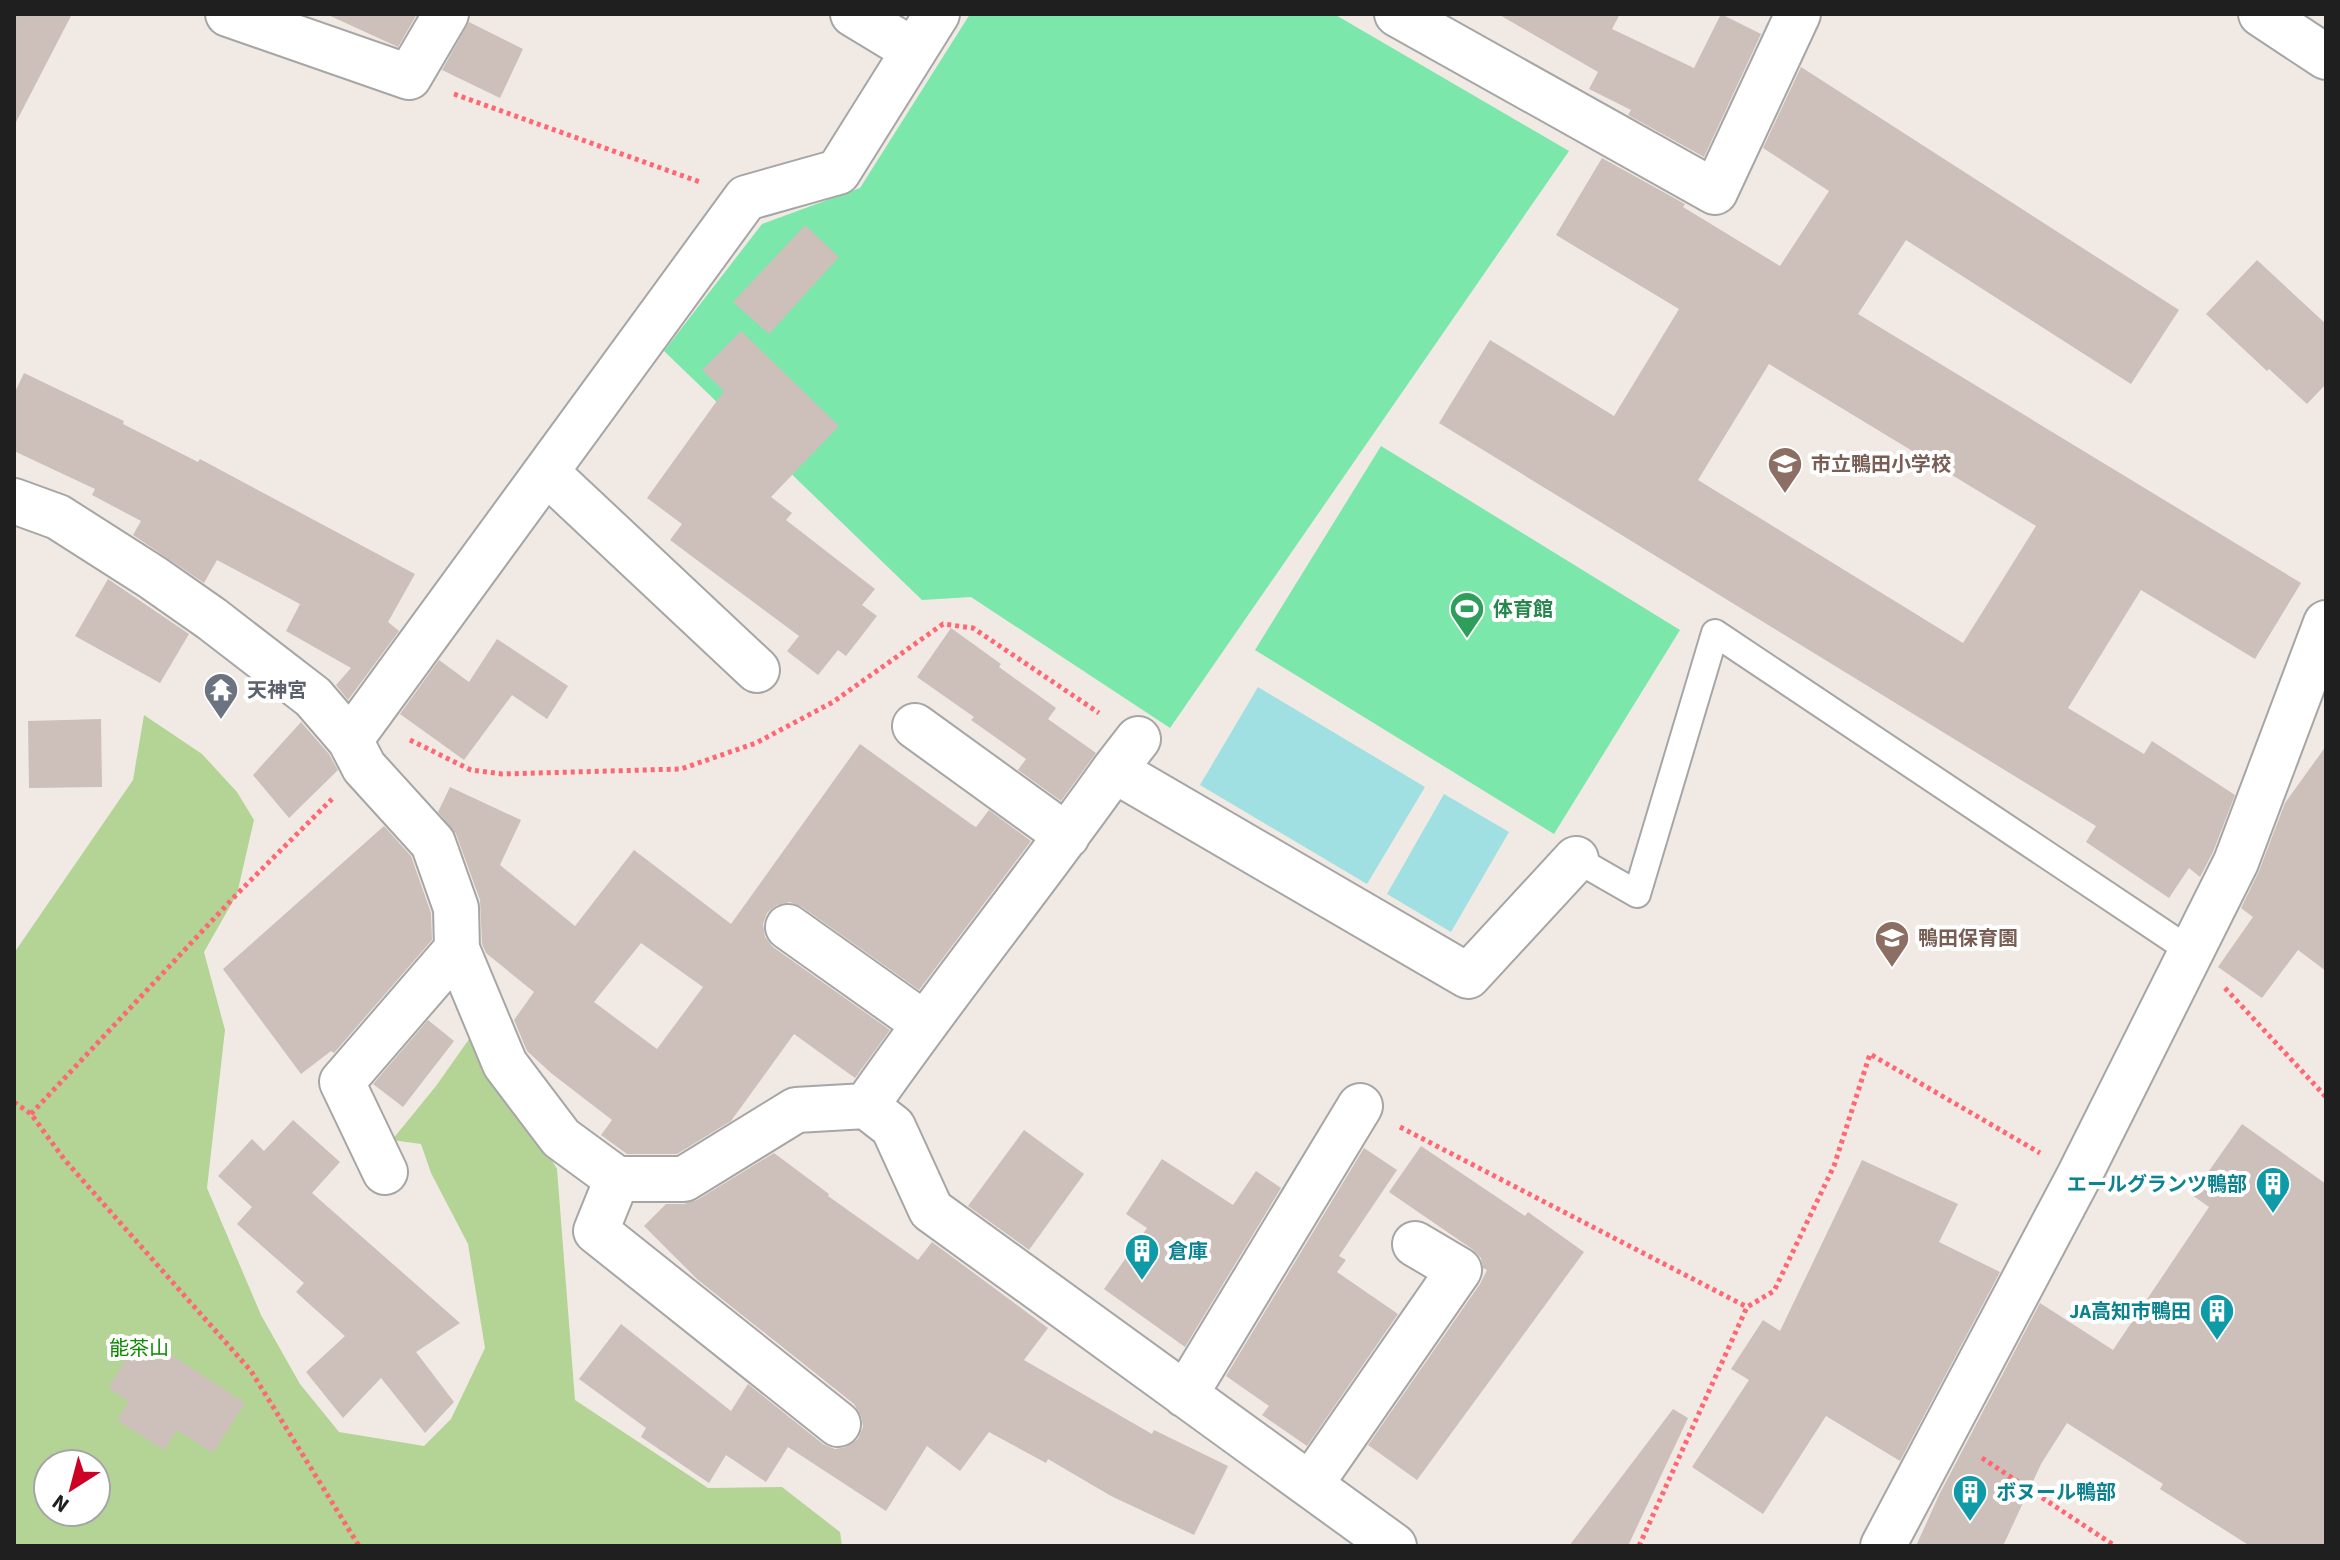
<svg xmlns="http://www.w3.org/2000/svg" width="2340" height="1560" font-family="'Source Sans 3','Noto Sans JP',sans-serif">
	<style>
		.forest { fill: #b3d495; fill-rule: evenodd }
		.pitch { fill: #7be7aa }
		.water { fill: #a0dfe2 }
		.building { fill: #cdbfba; fill-rule: evenodd }
		.lines { fill: none; stroke-linecap: round; stroke-linejoin: round }
		.lane-casing { stroke: #a6a6a6; stroke-width: 30 }
		.street-casing { stroke: #a6a6a6; stroke-width: 48 }
		.path { stroke: #ff6773; stroke-width: 5; stroke-dasharray: 4 4; stroke-linecap: butt }
		.lane { stroke: #fff; stroke-width: 26 }
		.street { stroke: #fff; stroke-width: 44 }
		.labels { text-anchor: middle; stroke-width: 8; stroke-linejoin: round; paint-order: stroke }
		.education-label { font-size: 20px; font-weight: bold; fill: #785e54; stroke: #fff; text-anchor: start }
		.leisure-label { font-size: 20px; font-weight: bold; fill: #27864d; stroke: #fff; text-anchor: start }
		.worship-label { font-size: 20px; font-weight: bold; fill: #5b616d; stroke: #fff; text-anchor: start }
		.culture-label { font-size: 20px; font-weight: bold; fill: #0d838f; stroke: #fff; text-anchor: end }
		.park-label { font-size: 20px; fill: #0e8901; stroke: #fff }
	</style>
	<rect width="100%" height="100%" fill="#f1eae4"/>
	<path class="forest" d="M144 715 202 754 237 792 254 820 237 894 204 952 225 1030 207 1188 261 1315 300 1384 339 1432 424 1446 451 1419 485 1348 468 1244 431 1173 421 1144 392 1140 436 1086 474 1032 557 1169 575 1400 708 1488 782 1487 840 1532 842 1546H14V953L133 780ZM48 1464H96V1512H48Z"/>
	<path class="pitch" d="M970 14H1334L1569 151 1170 728 971 597 922 600 664 351 762 224 860 188Z
		M1381 446 1680 630 1554 834 1255 650Z"/>
	<path class="water" d="M1258 687 1425 787 1367 884 1200 785Z
		M1444 794 1509 832 1451 932 1387 894Z"/>
	<path class="building" d="M14 14H72L14 126Z
		M326 14H417L398 47Z
		M1498 14H1620L1612 29 1694 68 1721 14 1761 34 1704 157 1628 115 1631 110 1589 89 1598 72Z
		M469 22 523 49 500 98 442 70Z
		M1801 67 2179 310 2131 384 1906 240 1858 314 2301 583 2255 659 2141 590 2068 708 2144 754 2152 741 2235 795 2213 852 2200 877 2189 868 2169 898 2086 842 2096 826 1439 423 1490 340 1614 416 1679 309 1556 235 1602 158 1685 204 1683 207 1780 266 1829 191 1763 148ZM1769 364 2036 526 1963 643 1698 480Z
		M805 225 839 257 769 334 733 302Z
		M2257 260 2326 324V384L2307 404 2269 369 2267 371 2206 314Z
		M741 331 839 426 771 497 792 513 786 520 875 589 862 605 877 616 846 656 838 650 818 675 787 651 799 636 670 540 682 524 647 498 724 391 702 370Z
		M24 373 124 421 123 424 198 462 200 459 415 574 388 622 399 631 348 700 336 685 351 668 286 631 300 604 217 560 204 583 133 535 141 521 92 495 95 489 14 451V394Z
		M108 579 189 634 160 683 75 636Z
		M951 628 1001 664 999 667 1056 708 1048 719 1096 753 1061 801 1018 770 1026 759 971 720 974 717 917 677Z
		M497 639 568 686 547 719 512 695 464 760 400 714 439 660 469 682Z
		M101 719 102 787 29 788 28 721Z
		M301 722 329 754 338 770 289 818 253 775Z
		M860 744 971 824 976 827 989 810 1031 841 919 990 802 907 790 902 777 905 767 913 763 924 765 937 773 947 890 1030 855 1078 794 1034 731 1121 677 1154H627L601 1135 612 1120 551 1073 527 1051 514 1020 534 992 486 953 482 944 480 900 456 834 438 812 450 787 521 820 500 865 575 926 634 850 731 924ZM641 943 703 987 657 1049 594 1002Z
		M2326 746V971L2298 950 2262 998 2218 967 2253 917 2241 908 2259 871 2285 803Z
		M384 826 411 856 431 913 432 940 334 1053 331 1051 301 1074 223 969Z
		M428 1020 454 1041 403 1107 373 1084Z
		M293 1120 340 1162 312 1193 460 1323 416 1352 454 1402 425 1433 381 1378 343 1418 306 1372 345 1336 296 1292 304 1283 237 1224 252 1207 218 1176 252 1139 264 1151Z
		M2242 1124 2326 1184V1546H2250L2160 1489 2163 1484 2067 1423 2041 1464 2003 1546H1916L1940 1493 2040 1303 2113 1350 2209 1207 2192 1195Z
		M1024 1130 1084 1174 1029 1250 968 1206Z
		M1421 1146 1525 1216 1528 1212 1584 1252 1417 1480 1368 1445 1480 1284 1487 1270 1483 1268 1481 1258 1472 1249 1389 1192Z
		M1364 1148 1397 1170 1339 1256 1346 1260 1337 1272 1398 1314 1307 1446 1262 1415 1269 1406 1226 1376Z
		M774 1153 829 1194 828 1196 918 1260 932 1242 1048 1328 1024 1360 1152 1434 1154 1430 1228 1466 1194 1535 1111 1496 1048 1459 1046 1463 989 1432 960 1471 927 1446 886 1511 788 1447 766 1482 726 1455 709 1483 641 1437 646 1428 579 1379 621 1324 731 1411 748 1384 823 1444 835 1449 846 1447 858 1439 863 1427 861 1416 854 1404 698 1280 644 1226 666 1204H684L697 1200Z
		M1162 1159 1233 1205 1256 1171 1281 1188 1185 1347 1104 1289 1147 1228 1126 1214Z
		M1862 1160 1958 1204 1939 1242 2000 1272 1900 1461 1826 1416 1763 1514 1692 1467 1749 1380 1731 1369 1763 1320 1780 1331Z
		M141 1335 245 1403 213 1453 177 1430 164 1450 117 1420 129 1401 108 1388Z
		M1673 1409 1688 1418 1628 1546H1569Z"/>
	<g class="lines">
		<defs>
			<path id="lane" d="M1576 859 1637 894 1715 633 2192 952"/>
			<path id="street" d="M228 14 409 77 446 14
				M853 14 914 51
				M1397 14 1715 192 1798 14
				M2261 14 2326 57
				M546 472 757 670
				M14 501 58 517 152 577 212 619 313 697 350 740 364 767 433 843 456 908 457 949 505 1064 561 1138 617 1179H684L796 1110 866 1106 893 1127 931 1210 1394 1546
				M915 726 1067 836
				M350 740 746 198 838 172 937 14
				M1114 770 1138 739
				M788 927 923 1023
				M866 1106C945 992 1033 884 1114 770L1468 976 1576 859
				M385 1172 342 1082 457 949
				M617 1179 596 1231 838 1424
				M1185 1395 1360 1106
				M1310 1485 1459 1270 1415 1244
				M1883 1546 2079 1176 2236 862 2326 623"/>
		</defs>
		<use href="#lane" class="lane-casing"/>
		<use href="#street" class="street-casing"/>
		<path class="path" d="M454 94 700 182
			M410 740 471 770 502 774 681 769 756 743 833 702 943 624 973 628 1099 713
			M2225 988 2326 1097
			M14 1102 31 1114 64 1159 251 1371 359 1546
			M31 1114 237 894 332 799
			M1400 1127 1747 1307
			M1982 1458 2115 1546
			M1639 1546 1747 1307 1774 1291 1834 1166 1870 1054 2040 1153"/>
		<use href="#lane" class="lane"/>
		<use href="#street" class="street"/>
	</g>
	<defs>
		<symbol id="school-pin" viewBox="-11 -11 22 30"><path d="M0 17L-7.5 6A9.5 9.5 0 1 1 7.5 6Z" fill="#8d6e63" stroke="#fff"/><path d="M0-5L7-2L0 1L-7-2ZM-4 1L0 2.5L4 1V4Q0 6-4 4Z" fill="#fff"/></symbol>
		<symbol id="stadium-pin" viewBox="-11 -11 22 30"><path d="M0 17L-7.5 6A9.5 9.5 0 1 1 7.5 6Z" fill="#2e9e5b" stroke="#fff"/><path d="M0-5a6.5 5 0 1 0 0 10a6.5 5 0 1 0 0-10ZM-3.5-1.8h7v3.6h-7Z" fill="#fff"/></symbol>
		<symbol id="temple-pin" viewBox="-11 -11 22 30"><path d="M0 17L-7.5 6A9.5 9.5 0 1 1 7.5 6Z" fill="#6b7280" stroke="#fff"/><path d="M0-6L5-2H3V0L6.5 2.5H4V6H1.5V3h-3V6H-4V2.5H-6.5L-3 0V-2H-5Z" fill="#fff"/></symbol>
		<symbol id="building-pin" viewBox="-11 -11 22 30"><path d="M0 17L-7.5 6A9.5 9.5 0 1 1 7.5 6Z" fill="#0f9aa8" stroke="#fff"/><path d="M-4-6H4V6H1V3H-1V6H-4ZM-2.5-4.3h1.7v1.8h-1.7ZM.8-4.3h1.7v1.8H.8ZM-2.5-1h1.7V.8h-1.7ZM.8-1h1.7V.8H.8Z" fill="#fff"/></symbol>
	</defs>
	<g fill-rule="evenodd">
		<use href="#school-pin" x="1765" y="444" width="40" height="54"/>
		<use href="#stadium-pin" x="1447" y="589" width="40" height="54"/>
		<use href="#temple-pin" x="201" y="670" width="40" height="54"/>
		<use href="#school-pin" x="1872" y="918" width="40" height="54"/>
		<use href="#building-pin" x="2253" y="1164" width="40" height="54"/>
		<use href="#building-pin" x="1122" y="1231" width="40" height="54"/>
		<use href="#building-pin" x="2197" y="1291" width="40" height="54"/>
		<use href="#building-pin" x="1950" y="1472" width="40" height="54"/>
	</g>
	<g class="labels">
		<g class="education-label">
			<text x="1811" y="471">市立鴨田小学校</text>
			<text x="1918" y="945">鴨田保育園</text>
		</g>
		<g class="leisure-label">
			<text x="1493" y="616">体育館</text>
		</g>
		<g class="worship-label">
			<text x="247" y="697">天神宮</text>
		</g>
		<g class="culture-label">
			<text x="2247" y="1191">エールグランツ鴨部</text>
			<text x="1168" y="1258" text-anchor="start">倉庫</text>
			<text x="2191" y="1318">JA高知市鴨田</text>
			<text x="1996" y="1499" text-anchor="start">ボヌール鴨部</text>
		</g>
		<g class="park-label">
			<text x="139" y="1355">能茶山</text>
		</g>
	</g>
	<rect width="2340" height="1560" fill="none" stroke="#1f1f1f" stroke-width="32"/>
	<g transform="translate(72 1488) rotate(216)"><circle r="38" fill="#ffffff" stroke="#a5a5a5" stroke-width="2"/>
	<path d="M0-6L14 30L0 20L-14 30Z" fill="#ce0025"/>
	<text y="-12" font-size="22" font-weight="bold" text-anchor="middle" fill="#1f1f1f">N</text>
	</g>
</svg>
